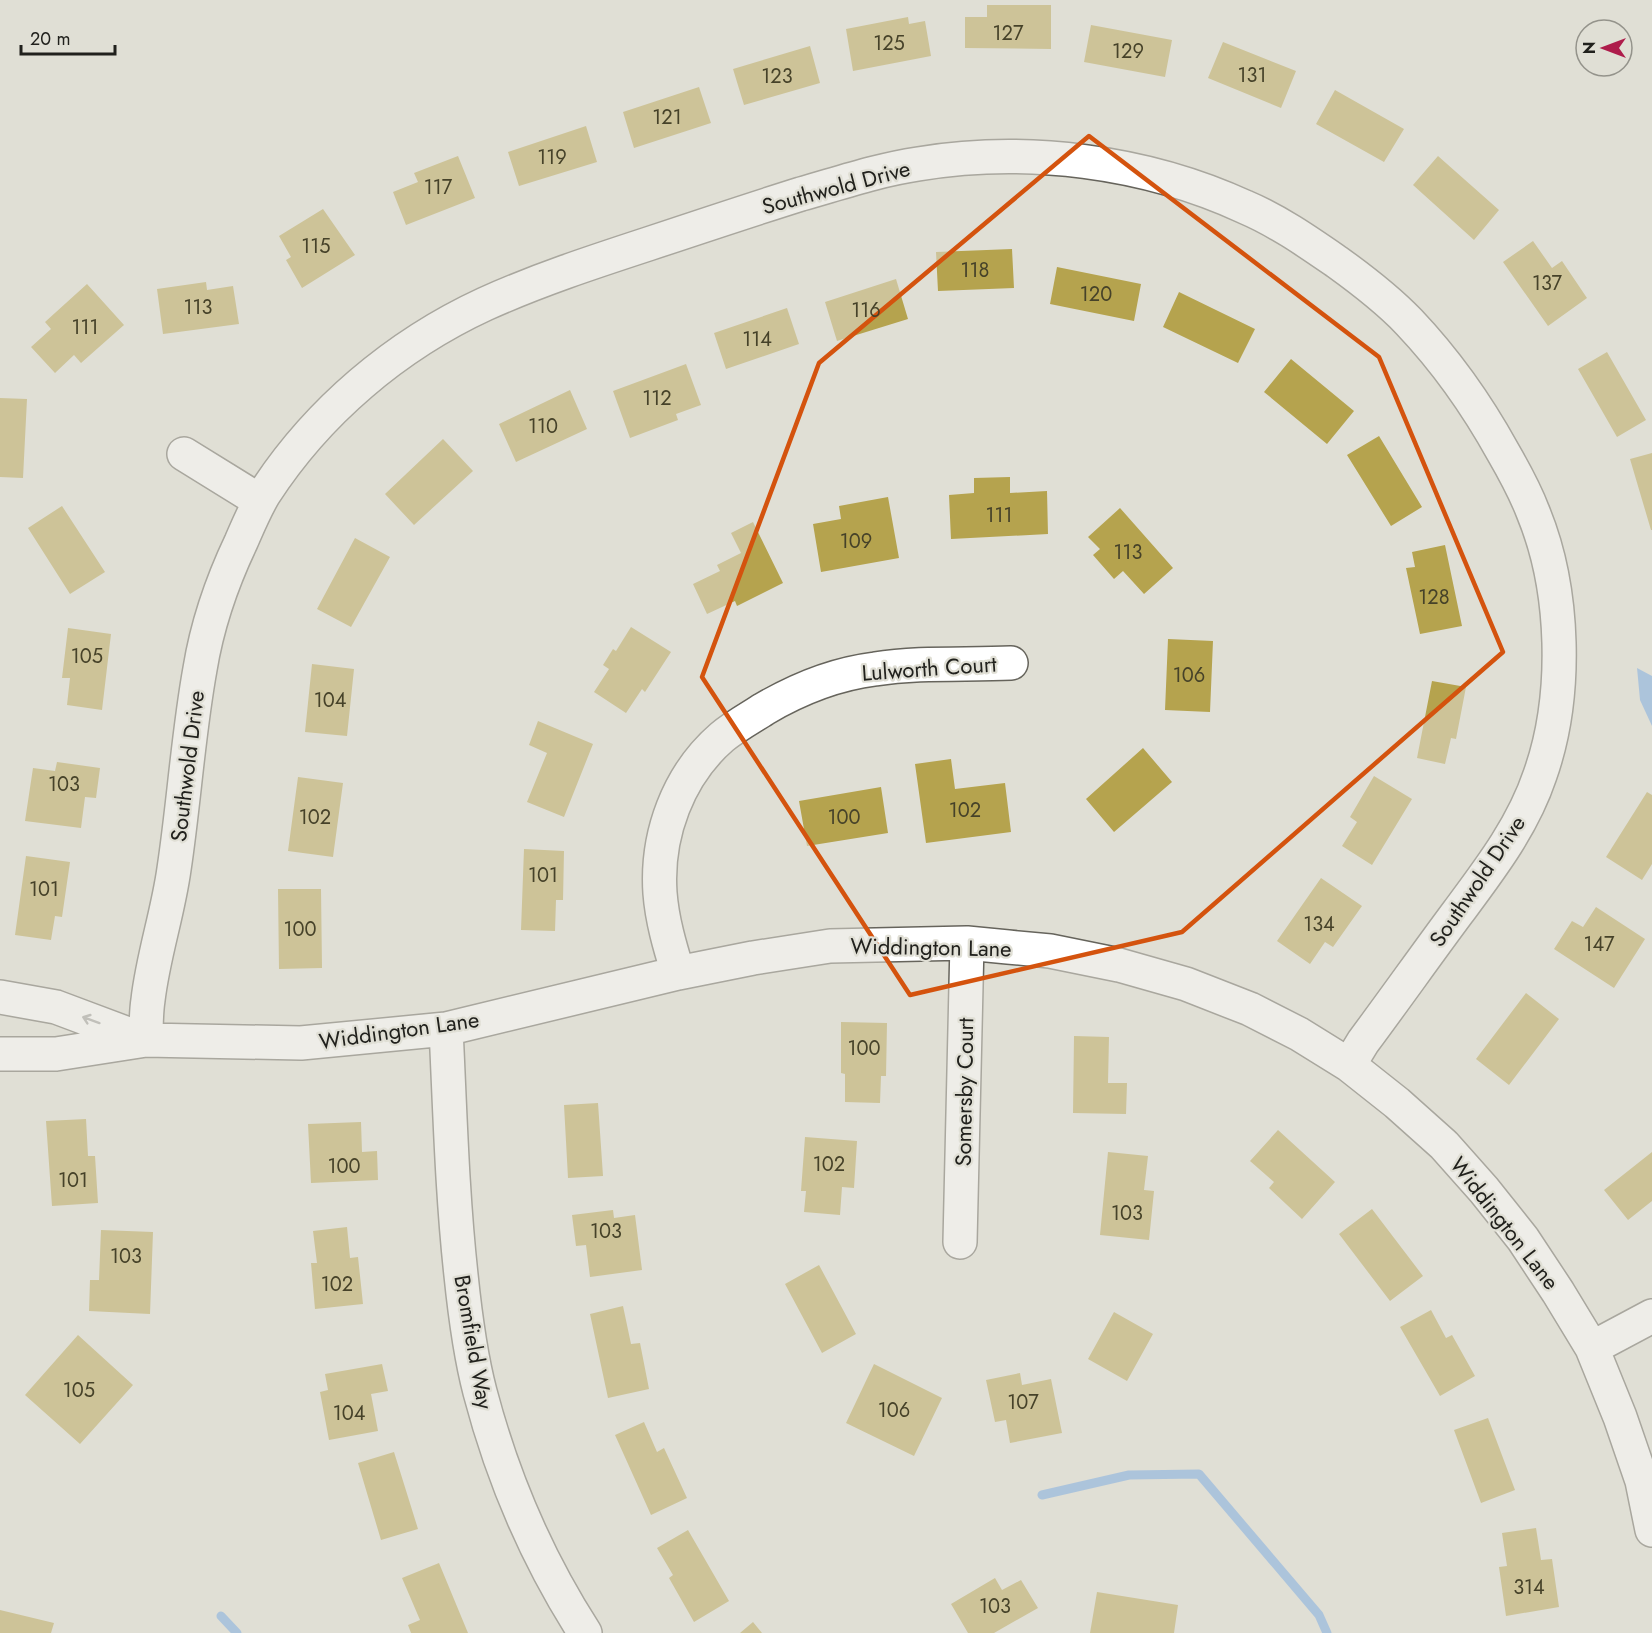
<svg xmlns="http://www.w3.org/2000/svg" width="1652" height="1633" font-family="Jost,sans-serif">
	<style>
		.water { fill: #6ea5e3 }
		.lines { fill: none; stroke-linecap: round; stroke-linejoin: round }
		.stream { stroke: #6ea5e3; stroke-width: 9 }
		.building { fill: #b5a34e }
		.street-casing { stroke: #66645c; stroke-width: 36 }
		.street { stroke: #fff; stroke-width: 33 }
		.oneway { stroke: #9b9b99 }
		.marked { fill: none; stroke: #d4530e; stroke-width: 4.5; stroke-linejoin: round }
		.labels { text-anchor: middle; stroke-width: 4.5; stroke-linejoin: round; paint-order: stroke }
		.number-label { font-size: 20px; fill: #464229 }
		.street-label { font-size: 22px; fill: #21211d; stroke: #e0dfd5 }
	</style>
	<rect width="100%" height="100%" fill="#e0dfd5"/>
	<path class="water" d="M1637 668 1652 676V726L1640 700Z"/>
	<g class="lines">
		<path class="stream" d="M1042 1495 1129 1475 1199 1474 1319 1615 1327 1633
			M221 1616 237 1633"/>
	</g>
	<path class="building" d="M987 5H1051V49L965 48V17H987Z
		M908 17 909 24 925 21 931 56 853 71 846 29Z
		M1091 25 1172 40 1165 77 1084 62Z
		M1223 42 1296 71 1281 108 1208 78Z
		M810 46 820 83 744 105 733 69Z
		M699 87 711 123 634 148 623 112Z
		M1335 90 1404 129 1384 162 1316 124Z
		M586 126 597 162 519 186 508 152Z
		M458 156 475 198 406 225 393 192 418 182 414 173Z
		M1438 156 1499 210 1474 240 1413 185Z
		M323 209 355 255 302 288 286 260 291 257 279 236Z
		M1533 241 1552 268 1562 261 1587 298 1548 326 1503 262Z
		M1012 249 1014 288 938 291 936 252Z
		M1057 267 1141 284 1134 321 1050 304Z
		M896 279 908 319 837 341 825 302Z
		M206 282 207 290 233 286 239 324 163 334 157 289Z
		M87 284 124 325 81 363 74 355 55 373 31 347 51 329 45 322Z
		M1179 292 1255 329 1238 363 1163 327Z
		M787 308 799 344 726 369 714 333Z
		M1607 352 1646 420 1617 437 1578 369Z
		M1291 359 1354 411 1327 444 1264 392Z
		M686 364 701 405 676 414 678 420 630 438 613 391Z
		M570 390 587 429 516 462 499 424Z
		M0 398 27 399 23 478 0 477Z
		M1379 436 1422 507 1391 526 1347 455Z
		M443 439 473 471 414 525 385 494Z
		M1652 453V530H1651L1630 459Z
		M1010 477V493L1047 491 1048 534 951 539 949 495 974 493V478Z
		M888 497 899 558 821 572 813 524 841 519 839 506Z
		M62 506 105 572 70 594 28 528Z
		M1120 508 1173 568 1144 594 1123 571 1114 579 1093 555 1100 549 1088 537Z
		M753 522 783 583 737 606 735 601 707 614 693 584 720 571 717 565 741 553 731 533Z
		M355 538 390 557 351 627 317 609Z
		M1445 545 1462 626 1420 634 1406 568 1415 567 1412 552Z
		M631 627 671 652 645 692 642 689 626 713 594 692 609 669 603 665 613 649 616 651Z
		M68 628 111 634 102 710 67 705 70 678H62Z
		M1168 639 1213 641 1210 712 1165 710Z
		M312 664 354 669 347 736 305 732Z
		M1432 681 1466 687 1456 739 1451 738 1445 764 1417 758Z
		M538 721 593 744 564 817 527 802 547 753 529 745Z
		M1143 748 1172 782 1114 832 1086 799Z
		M951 759 955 789 1005 783 1011 832 926 843 915 764Z
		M57 762 100 768 96 798 85 797 81 828 25 821 33 768 55 771Z
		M1374 776 1412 799 1372 865 1342 846 1357 822 1350 817Z
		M298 777 343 783 333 857 288 851Z
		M881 787 888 833 807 846 799 801Z
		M1647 792 1652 795V864L1642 880 1606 857Z
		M524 849 564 851 563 900H556L555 931 521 930Z
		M26 856 70 862 62 917 55 916 51 940 15 935Z
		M1321 878 1362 906 1333 947 1325 942 1310 964 1277 941Z
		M278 889H321L322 968 279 969Z
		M1596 907 1645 939 1614 988 1554 949 1572 921 1583 927Z
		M1526 993 1559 1019 1509 1085 1476 1059Z
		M841 1022 887 1023 886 1076H881L880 1103 845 1102V1074L841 1073Z
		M1074 1036 1109 1037 1108 1083H1127L1126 1114 1073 1113Z
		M598 1103 603 1176 568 1178 564 1105Z
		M86 1119 88 1156H95L98 1203 52 1206 46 1121Z
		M361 1122 362 1152 377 1151 378 1180 311 1183 308 1124Z
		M1278 1130 1335 1182 1302 1219 1269 1188 1274 1182 1250 1161Z
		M805 1137 857 1141 854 1188 842 1187 840 1215 804 1212 806 1191H801Z
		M1108 1152 1148 1156 1144 1190 1154 1191 1149 1240 1100 1235Z
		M1652 1152V1201L1628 1220 1604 1190Z
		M1372 1209 1423 1276 1390 1301 1339 1234Z
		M613 1210 614 1218 635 1215 642 1270 590 1277 586 1245 576 1246 572 1215Z
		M347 1227 350 1258 358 1257 363 1304 315 1309 311 1263H317L313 1231Z
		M101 1230 153 1232 150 1314 89 1311 90 1280H99Z
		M819 1265 856 1334 822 1353 785 1284Z
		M623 1306 631 1344 640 1343 649 1389 608 1398 590 1314Z
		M1431 1310 1446 1338 1452 1335 1475 1376 1440 1396 1400 1327Z
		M1114 1312 1153 1334 1127 1381 1088 1359Z
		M78 1335 133 1385 80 1444 25 1395Z
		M382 1364 388 1391 371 1394 378 1431 329 1440 320 1392 328 1390 325 1374Z
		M874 1364 942 1398 914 1456 846 1423Z
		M1020 1373 1022 1385 1051 1379 1062 1433 1010 1443 1006 1420 995 1422 986 1380Z
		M1488 1418 1515 1490 1481 1503 1454 1430Z
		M644 1422 657 1452 664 1448 687 1498 651 1515 615 1435Z
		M394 1452 418 1529 381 1540 358 1463Z
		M1536 1528 1541 1560 1552 1559 1559 1607 1506 1616 1499 1567 1507 1566 1502 1533Z
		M688 1530 729 1601 694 1622 669 1578 673 1575 657 1548Z
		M439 1563 468 1633H411L408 1625 420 1620 402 1578Z
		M995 1578 1002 1590 1021 1580 1038 1608 994 1633H968L951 1604Z
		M1097 1592 1178 1605 1174 1633H1090Z
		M0 1610 54 1623 51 1633H0Z
		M753 1622 762 1633H740Z"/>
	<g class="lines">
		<defs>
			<path id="street" d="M184 454 260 501
				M678 973C670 947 662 920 660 893 656 835 678 775 722 737 735 726 750 718 764 709 798 689 835 674 875 669 919 662 966 665 1011 663
				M0 997 56 1007 144 1040
				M446 1029C450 1111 452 1193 461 1275 465 1314 470 1354 480 1392 502 1476 538 1560 585 1633
				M146 1040C146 1027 146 1013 148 1000 153 956 168 913 174 869 184 803 188 735 200 669 207 626 222 582 241 542 248 526 255 509 264 494 317 412 396 345 485 304 538 280 593 262 648 244 699 227 750 210 801 194 840 183 878 170 918 164 1026 146 1145 161 1245 207 1278 221 1308 242 1337 262 1362 280 1387 299 1409 322 1446 361 1477 405 1503 452 1514 471 1525 491 1533 512 1565 589 1568 696 1540 775 1523 826 1490 869 1458 912 1426 955 1395 999 1363 1042L1349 1065
				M0 1054H56L146 1040 301 1043 446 1029 678 973 753 958 830 946 967 943 1008 947 1050 951 1119 965 1186 984 1250 1009 1299 1034 1349 1065 1397 1103 1444 1145 1484 1190 1523 1239 1558 1292 1592 1348 1620 1417 1642 1481 1652 1530
				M960 1242 967 943
				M1592 1348 1652 1316"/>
		</defs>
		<use href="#street" class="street-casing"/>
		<use href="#street" class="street"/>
	</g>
	<defs><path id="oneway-shaft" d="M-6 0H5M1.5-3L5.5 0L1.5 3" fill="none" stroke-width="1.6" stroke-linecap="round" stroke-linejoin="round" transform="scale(1.5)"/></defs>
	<use class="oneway" href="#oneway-shaft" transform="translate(91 1020) rotate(-160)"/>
	<path d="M0 0H1652V1633H0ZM1089 136 1379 357 1503 652 1182 932 910 995 702 677 819 363Z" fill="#e0dfd5" fill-opacity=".55" fill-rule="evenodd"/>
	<path class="marked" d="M1089 136 1379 357 1503 652 1182 932 910 995 702 677 819 363Z"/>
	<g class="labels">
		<g class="number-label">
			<text x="1008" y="40">127</text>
			<text x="889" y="50">125</text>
			<text x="1128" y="58">129</text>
			<text x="1252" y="82">131</text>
			<text x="777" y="83">123</text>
			<text x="667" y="124">121</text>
			<text x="552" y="164">119</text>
			<text x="438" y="194">117</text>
			<text x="316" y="253">115</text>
			<text x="975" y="277">118</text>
			<text x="1547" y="290">137</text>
			<text x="1096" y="301">120</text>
			<text x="198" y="314">113</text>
			<text x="866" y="317">116</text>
			<text x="85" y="334">111</text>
			<text x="757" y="346">114</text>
			<text x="657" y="405">112</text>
			<text x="543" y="433">110</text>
			<text x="999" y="522">111</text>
			<text x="856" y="548">109</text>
			<text x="1128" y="559">113</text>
			<text x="1434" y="604">128</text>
			<text x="87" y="663">105</text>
			<text x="1189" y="682">106</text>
			<text x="330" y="707">104</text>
			<text x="64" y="791">103</text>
			<text x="965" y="817">102</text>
			<text x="315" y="824">102</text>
			<text x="844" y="824">100</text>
			<text x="543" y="882">101</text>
			<text x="44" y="896">101</text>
			<text x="1319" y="931">134</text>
			<text x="300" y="936">100</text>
			<text x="1599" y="951">147</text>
			<text x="864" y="1055">100</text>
			<text x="829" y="1171">102</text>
			<text x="344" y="1173">100</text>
			<text x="73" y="1187">101</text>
			<text x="1127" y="1220">103</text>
			<text x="606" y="1238">103</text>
			<text x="126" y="1263">103</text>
			<text x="337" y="1291">102</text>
			<text x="79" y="1397">105</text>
			<text x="1023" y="1409">107</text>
			<text x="894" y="1417">106</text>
			<text x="349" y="1420">104</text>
			<text x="1529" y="1594">314</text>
			<text x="995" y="1613">103</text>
		</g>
		<g class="street-label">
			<text transform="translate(836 187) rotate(-15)" y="8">Southwold Drive</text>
			<text transform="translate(929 668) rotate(-4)" y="8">Lulworth Court</text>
			<text transform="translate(187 766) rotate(-83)" y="8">Southwold Drive</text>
			<text transform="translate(1477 881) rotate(-56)" y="8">Southwold Drive</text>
			<text transform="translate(931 947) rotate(1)" y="8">Widdington Lane</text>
			<text transform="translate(399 1030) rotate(-8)" y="8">Widdington Lane</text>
			<text transform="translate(964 1092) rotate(-89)" y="8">Somersby Court</text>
			<text transform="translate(1505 1223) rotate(52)" y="8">Widdington Lane</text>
			<text transform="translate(474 1342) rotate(80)" y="8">Bromfield Way</text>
		</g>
	</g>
	<g transform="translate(1604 48) rotate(270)"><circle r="28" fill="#e0dfd5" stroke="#94938b" stroke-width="1.5"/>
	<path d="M0-4.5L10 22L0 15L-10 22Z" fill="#ae1c4b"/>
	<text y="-9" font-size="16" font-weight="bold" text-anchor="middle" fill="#21211d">N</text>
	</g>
	<path d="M21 45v9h94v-9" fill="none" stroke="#21211d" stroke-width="3"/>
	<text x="30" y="45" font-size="18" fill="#21211d" stroke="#e0dfd5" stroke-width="4.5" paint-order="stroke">20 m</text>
</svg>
